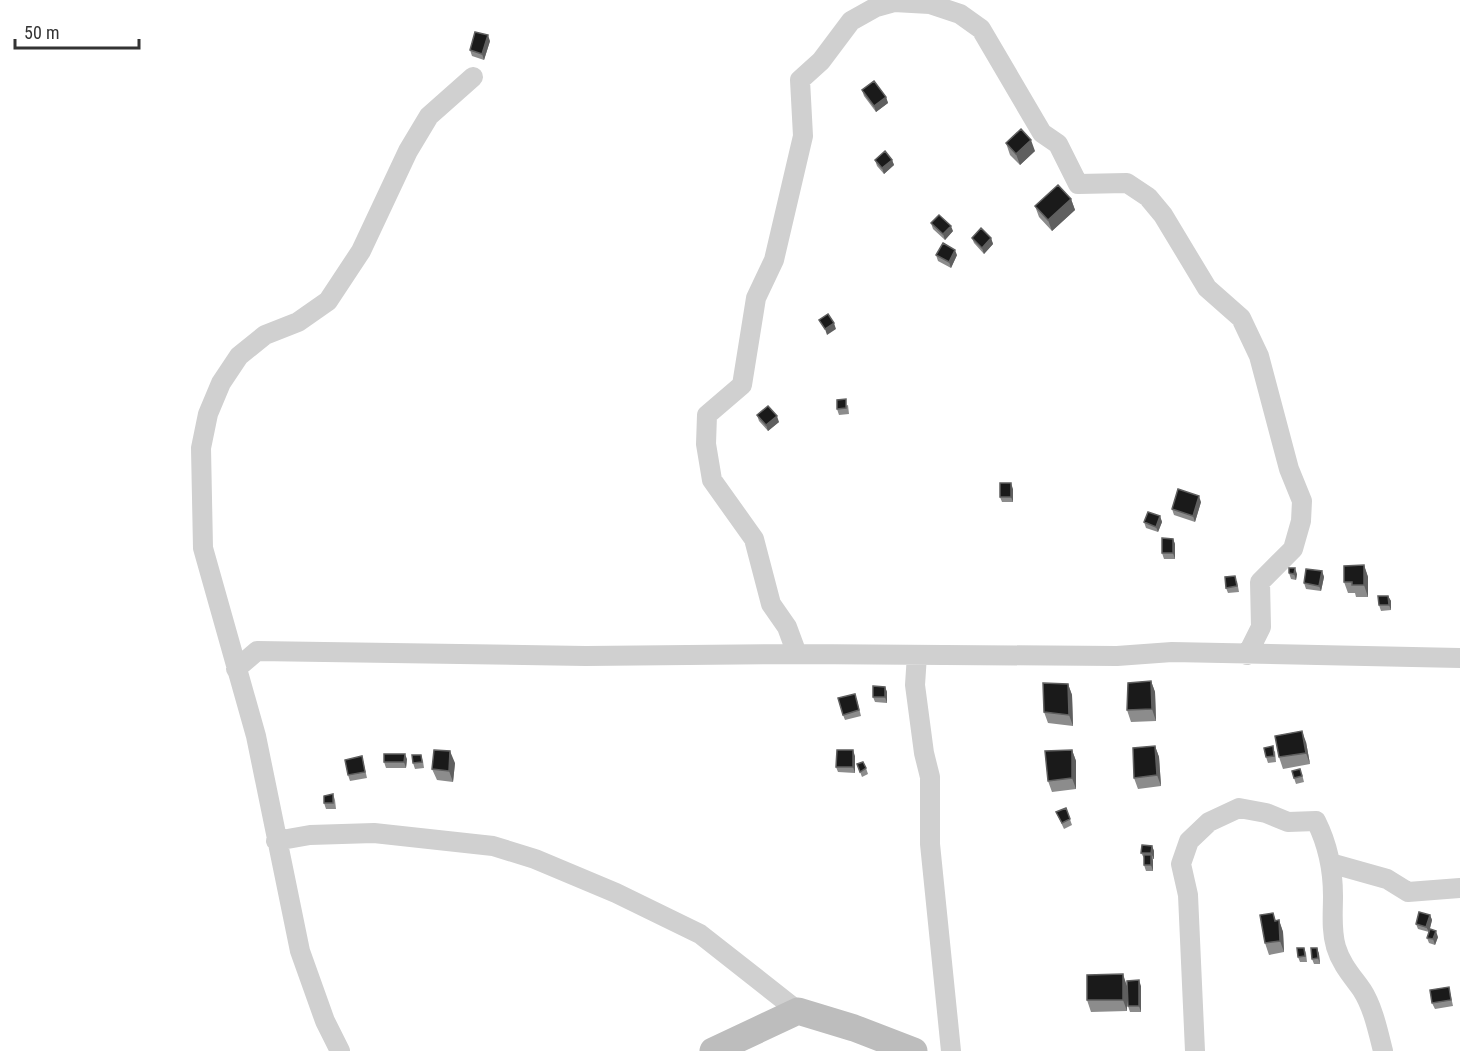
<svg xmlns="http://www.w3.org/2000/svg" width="1460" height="1051" font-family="'Roboto Condensed',sans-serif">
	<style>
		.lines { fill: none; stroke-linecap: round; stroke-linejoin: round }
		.street { stroke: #d0d0d0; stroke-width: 20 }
		.secondary { stroke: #bdbdbd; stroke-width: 27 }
		.wall { fill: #8c8c8c }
		.shaded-wall { fill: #5f5f5f }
		.building { fill: #1a1a1a; stroke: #5f5f5f; stroke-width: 1.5 }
	</style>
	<rect width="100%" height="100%" fill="#fff"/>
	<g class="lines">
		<path class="street" d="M917 655 915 685 924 753 930 777V844L951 1051
			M1247 655 1261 627 1260 582 1293 549 1301 521 1302 501 1289 469 1259 356 1241 318 1207 288 1163 215 1148 197 1127 183 1078 184 1058 144 1042 133 981 29 960 14 930 4 894 2 876 7 851 21 821 61 800 80 803 136 774 260 756 298 742 385 707 415 706 444 712 480 754 539 771 604 787 627 797 654 1117 656 1172 652 1460 658
			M236 669 257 651 586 656 797 654
			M276 841 310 835 374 833 493 846 535 859 616 893 700 934 798 1011
			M1330 863 1387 879 1408 892 1460 888
			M340 1051 325 1021 300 951 256 736 203 548 201 448 208 414 221 383 239 356 265 335 298 322 328 301 361 251 408 151 429 116 473 77
			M1195 1051 1188 895 1181 864 1189 841 1209 822 1239 808 1266 813 1288 822 1316 821C1328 845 1333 869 1333 896 1333 913 1331 930 1336 947 1341 964 1352 976 1362 990 1373 1007 1378 1031 1383 1051"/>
		<path class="secondary" d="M713 1051 798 1011 854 1028 914 1051"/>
	</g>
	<path class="wall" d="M490 41 484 60 472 56 470 50Z
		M862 90 886 97 888 103 876 112 864 96Z
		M1006 143 1035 151 1020 165 1010 155Z
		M875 160H892L894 165 884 174 877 166Z
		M1071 199 1075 210 1052 231 1039 217 1035 206Z
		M931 223 953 231 945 240 933 229Z
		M972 238H991L993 244 984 254 974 243Z
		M936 255H957L951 268 938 261Z
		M848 405 849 414 839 415 837 409Z
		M757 415 779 422 768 431 759 421Z
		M1013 489V502H1002L1000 497Z
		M1201 502 1195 522 1174 515 1172 509Z
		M1160 516 1162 522 1158 532 1146 528 1144 522Z
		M1173 539 1175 544V559H1164L1162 553Z
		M1364 565 1368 577V597H1356L1355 593H1348L1344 582Z
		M1322 571 1324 577 1321 591 1306 589 1304 583Z
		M1289 573 1297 574 1296 580 1291 579Z
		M1237 581 1239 592 1228 593 1226 588Z
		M1388 596 1391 601V610L1381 611 1379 605Z
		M1151 681 1155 692 1156 721 1131 722 1127 710Z
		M1068 684 1072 695 1073 726 1048 723 1044 712Z
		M885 687 887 692V703L875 702 873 697Z
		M857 700 861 716 845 720 843 715Z
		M1306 742 1310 764 1283 769 1279 757Z
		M1155 746 1159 757 1161 786 1138 789 1134 778Z
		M1072 750 1076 761V789L1052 792 1048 781Z
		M1275 751 1276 762 1268 763 1266 757Z
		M421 755 423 761 424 768 415 769 413 763Z
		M362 756 367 778 350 781 348 775Z
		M855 756V773L838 772 836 767Z
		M407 759 406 768H386L384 762Z
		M455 763 453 782 437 780 432 769Z
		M857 764 866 768 868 774 862 777Z
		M1302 774 1304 782 1296 784 1294 778Z
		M333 794 335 800 336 809H326L324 803Z
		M1066 808 1072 825 1064 829 1056 812Z
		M1152 846 1154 851V859H1153V871H1146L1144 865V858L1141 853Z
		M1273 913 1276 921 1279 920 1283 932 1284 952 1269 955 1265 943Z
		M1430 915 1432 920 1429 932 1418 929 1416 924Z
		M1438 937 1435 945 1429 943 1427 938Z
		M1304 948 1306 953 1307 962H1300L1298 957Z
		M1317 948 1319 954 1320 964H1314L1312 959Z
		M1127 986V1011L1091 1012 1087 1000Z
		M1141 986V1012H1130L1128 1006Z
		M1449 987 1453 1006 1435 1009 1432 1003Z"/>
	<path class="shaded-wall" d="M488 35 490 41 484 60 482 54Z
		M886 97 888 103 876 112 874 106Z
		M1031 140 1035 151 1020 165 1016 154Z
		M892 160 894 165 884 174 882 168Z
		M1071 199 1075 210 1052 231 1048 220Z
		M951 226 953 231 945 240 943 234Z
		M991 238 993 244 984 254 982 248Z
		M955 250 957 255 951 268 949 262Z
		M834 323 836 329 827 335 825 329Z
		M777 416 779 422 768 431 766 425Z
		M1011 483 1013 489V502L1011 497Z
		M1199 496 1201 502 1195 522 1193 516Z
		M1160 516 1162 522 1158 532 1156 527Z
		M1173 539 1175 544V559L1173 553Z
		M1364 565 1368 577V597L1364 585Z
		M1295 568 1297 574 1296 580 1294 574Z
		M1322 571 1324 577 1321 591 1319 586Z
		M1388 596 1391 601V610L1389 605Z
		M1151 681 1155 692 1156 721 1152 709Z
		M1068 684 1072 695 1073 726 1069 715Z
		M885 687 887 692V703L885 697Z
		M1302 731 1306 742 1310 764 1306 753Z
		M1155 746 1159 757 1161 786 1157 775Z
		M853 750 855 756V773L853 767Z
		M1072 750 1076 761V789L1072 778Z
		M450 751 455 763 453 782 449 771Z
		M405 754 407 759 406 768 404 762Z
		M1152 846 1154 851V859L1151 853Z
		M1151 855 1153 861V871L1151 865Z
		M1430 915 1432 920 1429 932 1426 927Z
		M1279 920 1283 932 1284 952 1280 941Z
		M1436 931 1438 937 1435 945 1433 939Z
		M1317 948 1319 954 1320 964 1318 958Z
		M1123 974 1127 986V1011L1123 1000Z
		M1139 980 1141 986V1012L1139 1006Z"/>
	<path class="building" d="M475 32 488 35 482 54 470 50Z
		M874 81 886 97 874 106 862 90Z
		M1021 129 1031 140 1016 154 1006 143Z
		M885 151 892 160 882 168 875 160Z
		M1058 185 1071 199 1048 220 1035 206Z
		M939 215 951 226 943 234 931 223Z
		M981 228 991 238 982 248 972 238Z
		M943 243 955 250 949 262 936 255Z
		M828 314 834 323 825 329 819 320Z
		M846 399V408L837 409V400Z
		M768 406 777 416 766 425 757 415Z
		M1000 483H1011V497H1000Z
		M1178 489 1199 496 1193 516 1172 509Z
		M1148 512 1160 516 1156 527 1144 522Z
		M1162 538 1173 539V553H1162Z
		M1364 565V585H1352V582H1344V566Z
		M1289 568H1295L1294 574 1289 573Z
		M1306 569 1322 571 1319 586 1304 583Z
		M1235 576 1237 586 1226 588 1225 577Z
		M1378 596H1388L1389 605H1379Z
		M1151 681 1152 709 1127 710 1128 683Z
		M1043 683 1068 684 1069 715 1044 712Z
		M873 686 885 687V697H873Z
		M855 694 859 710 843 715 838 698Z
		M1302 731 1306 753 1279 757 1275 736Z
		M1155 746 1157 775 1134 778 1133 748Z
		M1273 746 1274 756 1266 757 1264 748Z
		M434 750 450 751 449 771 432 769Z
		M837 750H853V767H836Z
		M1072 750V778L1048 781 1045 751Z
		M384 754H405L404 762H384Z
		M412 755H421L422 762 413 763Z
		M362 756 365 772 348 775 345 760Z
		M863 762 866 768 860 772 857 764Z
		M1300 769 1302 776 1294 778 1292 771Z
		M333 794V803H324V796Z
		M1066 808 1070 819 1062 823 1056 812Z
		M1142 845 1152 846 1151 853H1141Z
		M1144 855H1151V865H1144Z
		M1419 912 1430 915 1426 927 1416 924Z
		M1273 913 1275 921 1279 920 1280 941 1265 943 1260 915Z
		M1430 929 1436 931 1433 939 1427 938Z
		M1297 948H1304L1305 956 1298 957Z
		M1311 948H1317L1318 958 1312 959Z
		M1123 974V1000H1087V975Z
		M1139 980V1006H1128L1127 981Z
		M1449 987 1451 1000 1432 1003 1430 990Z"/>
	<path d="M15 39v9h124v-9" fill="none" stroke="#333333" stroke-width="3"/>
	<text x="24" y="39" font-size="18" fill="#333333" stroke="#ffffff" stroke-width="4.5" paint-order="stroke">50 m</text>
</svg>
